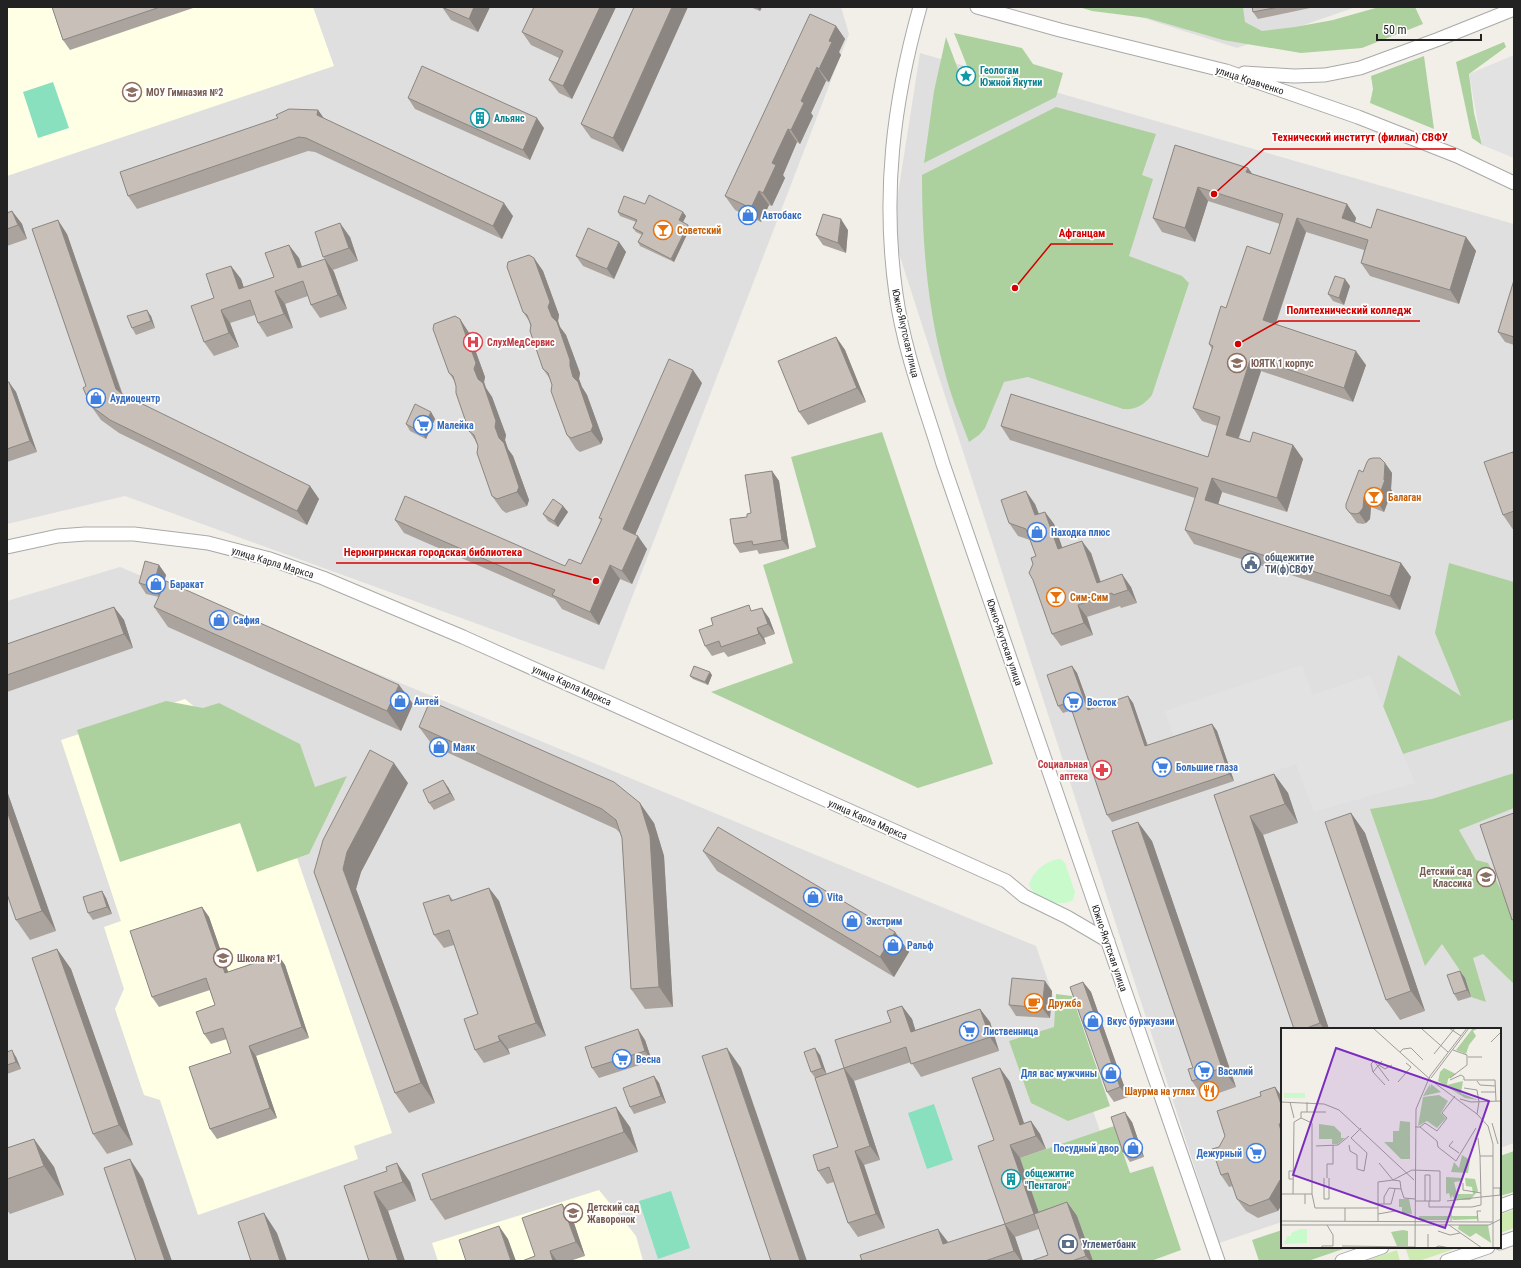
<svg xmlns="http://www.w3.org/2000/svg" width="1521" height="1268" font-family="'Roboto Condensed',sans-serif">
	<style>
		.residential { fill: #e0dfdf }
		.education { fill: #ffffe5 }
		.grass { fill: #cdebb0 }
		.forest { fill: #add19e }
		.park { fill: #c8facc }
		.pitch { fill: #88e0be }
		.parking { fill: #e2e2e2 }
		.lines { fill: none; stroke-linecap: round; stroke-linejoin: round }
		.minor-casing { stroke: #a9a9a9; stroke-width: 15 }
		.minor { stroke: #fff; stroke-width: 13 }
		.wall { fill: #aba49e }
		.shaded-wall { fill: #8b8681 }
		.building { fill: #c7bfb8; stroke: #8b8681 }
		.labels { text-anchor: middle; stroke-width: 3.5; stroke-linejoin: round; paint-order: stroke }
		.culture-label { font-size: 10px; font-weight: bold; fill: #0d838f; stroke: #fff; text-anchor: start }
		.street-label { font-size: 10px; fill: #222; stroke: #fff }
		.education-label { font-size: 10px; font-weight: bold; fill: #785e54; stroke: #fff; text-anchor: start }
		.shop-label { font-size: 10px; font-weight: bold; fill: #366cbe; stroke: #fff; text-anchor: start }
		.food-label { font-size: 10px; font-weight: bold; fill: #c56008; stroke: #fff; text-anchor: start }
		.health-label { font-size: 10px; font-weight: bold; fill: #be3a42; stroke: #fff; text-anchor: start }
		.service-label { font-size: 10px; font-weight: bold; fill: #4e5e75; stroke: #fff; text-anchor: start }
		.inset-road { fill: none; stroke: #9f9d99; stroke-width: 1 }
		.view { fill: #7b2cbf; fill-opacity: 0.15; stroke: #7b2cbf; stroke-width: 2 }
		.inset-edge { fill: none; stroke: #222; stroke-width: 2 }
		.leader { fill: none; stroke: #d40000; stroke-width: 1.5 }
		.callout-dot { fill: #d40000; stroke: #fff; stroke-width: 1.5 }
		.callout-label { font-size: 11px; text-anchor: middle; font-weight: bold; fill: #d40000; stroke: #fff; stroke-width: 3.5; stroke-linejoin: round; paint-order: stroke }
	</style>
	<rect width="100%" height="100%" fill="#f2efe9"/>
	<path class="residential" d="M7 7H841L849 34 604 670 125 496 7 524Z
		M1109 7H1356L1237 48Z
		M920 53 1514 224V1143L1500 1148V1029H1282V1222L1219 1243 892 232Z
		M120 567 1036 946 1145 1261H7V601Z"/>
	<path class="education" d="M7 7H313L334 66 7 176Z
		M185 699 283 780 309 854 297 858 392 1133 354 1146 358 1159 198 1215 160 1100 144 1095 115 1009 124 989 104 927 121 921 61 740Z
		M599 1190 636 1236 643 1261H438L432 1243Z"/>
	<path class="grass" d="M1514 1210V1228L1500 1233V1214Z
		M1405 1247H1460L1419 1261H1410Z
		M1397 1250 1400 1261H1365Z"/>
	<path class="forest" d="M1079 7H1243L1245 22 1262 31 1295 27 1333 20 1379 7H1415L1423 24 1362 48 1301 53 1223 40 1147 18 1092 11Z
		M954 33 1022 48 1033 64 1063 73 1056 97 924 163 934 91 946 37 962 80 971 76Z
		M1504 42 1506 47 1469 74 1474 113 1482 145 1472 138 1456 62Z
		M1424 56 1434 129 1370 103 1373 89 1371 76Z
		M1056 107 1156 134 1142 175 1153 179 1129 256 1182 276 1189 283 1152 395C1144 405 1136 410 1123 409L1028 377 1004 382 985 428 979 435 969 442C960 418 950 394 944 369 927 306 922 240 922 175Z
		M882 432 993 764 918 788 711 692 793 663 763 565 816 547 791 457Z
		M1449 563 1514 582V719L1403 754 1383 707 1398 655 1461 696 1435 633Z
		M166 701 203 708 219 703 300 744 315 787 347 776 309 854 257 872 240 823 120 862 77 730Z
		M1514 773V808L1459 830 1476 860 1488 863 1514 917V984L1483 954 1473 958 1486 1002 1471 997 1465 978 1442 944 1425 966 1370 809 1432 799Z
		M1056 994 1072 996 1110 1106 1068 1121 1031 1103 1009 1041 1054 1027Z
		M1114 1126 1130 1173 1153 1166 1181 1250 1151 1261H1093L1077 1216 1044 1227 1020 1158Z
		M1514 1151V1192L1500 1196V1156Z
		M1282 1230V1247H1349L1308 1261H1259L1252 1240Z"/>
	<path class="park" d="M1061 859 1065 863 1075 892 1073 900C1059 908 1036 900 1029 885 1033 871 1046 860 1061 859Z"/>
	<path class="pitch" d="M53 82 69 128 38 138 23 92Z
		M934 1104 953 1160 927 1169 908 1113Z
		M671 1191 690 1248 658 1259 639 1201Z"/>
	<path class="parking" d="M1514 55V158L1482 145 1469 74Z
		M1302 665 1313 695 1370 675 1415 783 1314 812 1296 764 1247 781H1234L1177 745 1165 711Z"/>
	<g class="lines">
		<defs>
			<path id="minor" d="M920 7C893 103 882 195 896 294 904 352 926 408 943 464L1218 1261
				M977 7 1060 30 1226 71 1358 117 1457 156 1514 183
				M1244 73 1294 76 1325 75 1360 68 1439 39 1514 9
				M7 547 58 536 85 534H134L208 543 270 559 323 578 463 637 1006 881 1024 896 1067 917 1108 941
				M1500 1206 1514 1201
				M1500 1243 1514 1238
				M1342 1261 1382 1247
				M1447 1261 1488 1247"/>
		</defs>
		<use href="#minor" class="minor-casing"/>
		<use href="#minor" class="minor"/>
	</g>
	<path class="wall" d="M52 7H196L70 50 63 40Z
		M442 7H490L478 32 451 20Z
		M616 7 572 99 559 93 549 80 559 58 531 45 522 32Z
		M634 7 623 152 591 138 581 124Z
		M750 7H762L760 11Z
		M1252 7H1315L1258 19 1253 12Z
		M836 26 845 39 839 52 841 55 829 82 826 81 811 113 813 116 800 144 797 142 783 175 785 178 772 206 769 205 761 222 735 210 725 196Z
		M408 98 544 128 530 160 415 109Z
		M318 110 324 119 513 216 502 239 315 152 308 151 137 209 128 196Z
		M1175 145 1248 168 1252 174 1347 204 1356 218 1355 222 1371 228 1466 237 1476 251 1459 304 1370 276 1361 263 1364 250 1306 232 1276 324 1366 365 1353 402 1261 371 1239 438 1250 442 1293 445 1303 459 1287 512 1222 492 1218 505 1401 563 1411 577 1400 610 1194 544 1185 530 1195 498 1010 440 1001 426 1208 457 1217 426 1202 421 1193 408 1212 349 1209 344 1226 308 1270 254 1280 224 1208 201 1195 242 1162 232 1153 218Z
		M645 204 686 216 683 222 690 228 674 262 640 246 638 242 642 235 636 232 633 228 636 222 620 216 618 212Z
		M12 211 22 224 27 239 7 246V213Z
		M848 230 846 253 823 245 816 235Z
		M67 234 123 395 310 486 319 499 307 525 119 433 101 420 91 406 86 386Z
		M350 237 358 261 333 270 334 272 347 309 320 318 311 305 308 296 285 304 293 328 267 337 258 323 255 315 230 323 239 347 214 356 204 342 214 298 231 266 241 279 244 288 274 277 299 258 302 267 325 259 323 257Z
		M619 242 626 252 614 279 583 266 576 256Z
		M534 258 543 271 559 315 558 321 560 327 566 335 580 373 579 379 582 387 587 395 603 439 601 444 580 452 576 449 567 435 552 385 550 379 543 369 529 321 523 312Z
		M1514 280V345L1505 342 1498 332Z
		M1350 286 1344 305 1333 301 1328 294Z
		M151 316 155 328 136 335 132 328Z
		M460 319 469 333 485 377 484 382 486 388 492 397 506 435 505 440 508 449 513 456 529 500 527 506 506 513 502 510 492 496 478 446 475 440 469 431 455 382 449 373Z
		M836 337 845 350 866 402 808 425 799 412Z
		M7 382 16 392 37 452 7 462Z
		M702 383 635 535 647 549 632 584 620 579 599 625 562 609 555 599 404 533 395 520 565 566 581 564 601 520 599 518Z
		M431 412 435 419 426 439 410 431 406 424Z
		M1514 454V531L1503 515Z
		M1385 463 1392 473 1391 489 1392 491 1384 512 1371 507 1370 519 1366 523 1363 524 1357 523 1346 508 1363 472Z
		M772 471 779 481 789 549 759 554 757 550 740 553 734 544 747 517 751 513Z
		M1035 504 1039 514 1045 512 1054 524 1062 547 1091 553 1101 582 1131 587 1137 603 1121 608 1120 606 1087 617 1093 635 1061 646 1052 634 1036 556 1030 540 1018 536 1009 523Z
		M563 506 568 512 558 527 548 521 543 514Z
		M159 565 166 575 162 591 399 685 413 704 401 731 168 627 154 607 159 597 146 594 139 583Z
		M114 607 124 620 133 648 7 692V644Z
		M753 611 769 618 775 634 764 638 766 644 728 657 724 652 712 656 705 646Z
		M1072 666 1077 673 1090 709 1128 696 1133 703 1148 746 1212 724 1217 731 1234 781 1112 822 1107 815 1072 710 1063 713 1058 706Z
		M712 675 708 685 693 679 690 676Z
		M419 727 654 823 664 856 673 1007 645 1009 631 989 622 838 620 833 616 829 433 746Z
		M1274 774 1288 793 1298 823 1263 835 1329 1029H1294L1214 795Z
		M408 783 361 872 356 889 435 1103 409 1113 395 1093 314 872Z
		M448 787 455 800 434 810 429 803Z
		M7 791 56 931 30 940 16 920Z
		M1351 813 1365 833 1425 1011 1400 1020 1386 1000Z
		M1152 841 1236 1087 1216 1094 1217 1096 1205 1100 1192 1081 1193 1068Z
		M703 851 895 932 909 952 894 977 717 871Z
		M489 888 499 901 546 1036 508 1049 510 1054 484 1063 475 1050 478 1014 454 945 444 948 434 935 449 895 453 900Z
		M102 891 106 898 112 914 93 920 88 913Z
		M202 907 209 917 228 972 278 955 285 965 309 1038 256 1056 277 1118 217 1139 210 1129 231 1053 227 1039 211 1044 204 1034 215 1005 210 990 159 1007 152 997Z
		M57 949 71 969 133 1145 107 1154 93 1134Z
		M1460 971 1465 978 1471 997 1458 1001 1454 994Z
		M1083 982 1091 992 1128 1097 1114 1102 1107 1092Z
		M1052 991 1050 1018 1016 1016 1009 1005Z
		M902 1006 912 1019 915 1030 980 1009 990 1022 999 1051 921 1077 911 1062 854 1081 880 1160 864 1165 885 1228 858 1237 848 1223 834 1182 827 1184 818 1171 838 1147 815 1078 811 1072 820 1055 826 1074 844 1068 891 1022Z
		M645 1040 652 1061 599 1078 592 1068Z
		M7 1052 16 1057 21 1069 7 1074Z
		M1000 1068 1010 1082 1024 1123 1031 1121 1040 1134 1046 1149 1020 1158 1038 1212 1067 1202 1077 1216 1093 1261H1031L1048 1255 1039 1229 1015 1237 1023 1261H862L948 1242V1243L1005 1224 994 1140Z
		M654 1076 659 1083 666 1103 634 1114 630 1107Z
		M1275 1087 1282 1097V1204L1278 1211 1258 1218 1246 1211 1237 1199 1233 1186 1229 1187 1221 1175 1219 1147 1261 1096Z
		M1132 1122 1144 1157 1130 1162 1123 1152Z
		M630 1127 638 1152 445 1220 431 1200Z
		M34 1139 54 1167 64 1195 10 1214 7 1210V1148Z
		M387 1171 410 1182 416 1201 388 1211 405 1261H369L344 1186Z
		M572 1217 585 1256 570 1261H522L535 1256Z"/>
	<path class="shaded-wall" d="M474 7H490L478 32 469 19Z
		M600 7H616L572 99 563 86Z
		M672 7H688L623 152 613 138Z
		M757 7H762L760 11Z
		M836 26 845 39 839 52 841 55 829 82 819 69 829 41Z
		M817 67 826 81 811 113 813 116 800 144 791 130 801 101Z
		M318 110 328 124 317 115Z
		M537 118 544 128 530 160 523 150Z
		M788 129 797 142 783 175 785 178 772 206 763 193 772 163Z
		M1248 168 1258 182 1246 172Z
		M1198 187 1208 201 1195 242 1185 228Z
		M759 191 769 205 761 222 751 208Z
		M504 203 513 216 502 239 493 226Z
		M1347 204 1356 218 1352 232 1342 218Z
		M12 211 22 224 27 239 18 225Z
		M683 212 686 216 682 224 679 220Z
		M1297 218 1306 232 1272 334 1263 320Z
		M841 219 848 230 846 253 838 243Z
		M58 220 67 234 125 403 116 389Z
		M340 223 350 237 358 261 349 248Z
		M688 225 690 228 674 262 671 259Z
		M1466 237 1476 251 1459 304 1450 290Z
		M619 242 626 252 614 279 607 269Z
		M289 245 299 258 307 282 298 268Z
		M534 258 543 271 559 315 558 321 560 327 566 335 580 373 579 379 582 387 587 395 603 439 601 444 591 431 548 307Z
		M325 259 334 272 347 309 338 295Z
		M231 266 241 279 248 300 239 289Z
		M1345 279 1350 286 1344 305 1339 298Z
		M275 291 285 304 293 328 284 314Z
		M147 310 151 316 155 328 151 321Z
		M221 310 230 323 239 347 229 333Z
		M460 319 469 333 485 377 484 382 486 388 492 397 506 435 505 440 508 449 513 456 529 500 527 506 517 492 499 438 474 369Z
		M836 337 845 350 866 402 857 388Z
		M1356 351 1366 365 1353 402 1344 388Z
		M1251 357 1261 371 1235 448 1226 435Z
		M693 370 702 383 632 542 623 529Z
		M9 382 16 392 37 452 30 441Z
		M431 412 435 419 426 439 421 432Z
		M1293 445 1303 459 1287 512 1277 498Z
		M1385 463 1392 473 1391 489 1392 491 1384 512 1377 501 1384 480Z
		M772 471 779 481 789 549 782 540Z
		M1212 478 1222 492 1215 514 1205 500Z
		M310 486 319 499 307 525 297 511Z
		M1026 491 1035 504 1044 528 1035 515Z
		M1364 497 1371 507 1370 519 1366 523 1359 513Z
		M563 506 568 512 558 527 554 521Z
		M1045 512 1054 524 1067 561 1058 549Z
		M638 536 647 549 632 584 622 571Z
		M1082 541 1091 553 1105 596 1097 583Z
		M1401 563 1411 577 1400 610 1390 596Z
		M159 565 166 575 160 597 153 587Z
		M610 565 620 579 599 625 590 612Z
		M1122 574 1131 587 1137 603 1128 590Z
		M1078 605 1087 617 1093 635 1084 623Z
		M114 607 124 620 133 648 124 634Z
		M762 608 769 618 775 634 768 624Z
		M757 628 764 638 766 644 759 634Z
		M1072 666 1077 673 1093 717 1088 710Z
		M710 672 712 675 708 685 705 682Z
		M399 685 413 704 401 731 387 711Z
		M1128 696 1133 703 1150 753 1145 746Z
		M1212 724 1217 731 1234 781 1229 774Z
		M394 763 408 783 361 872 356 889 435 1103 421 1083 343 869 347 852Z
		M1274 774 1288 793 1298 823 1285 804Z
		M443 780 448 787 455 800 450 793Z
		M7 791 56 931 42 911 7 811Z
		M640 803 654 823 664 856 673 1007 659 987Z
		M1351 813 1365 833 1425 1011 1411 991Z
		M1250 816 1263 835 1329 1029H1324L1320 1023Z
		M1138 822 1152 841 1236 1087 1222 1068Z
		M489 888 499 901 546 1036 536 1023Z
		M102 891 106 898 112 914 107 907Z
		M202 907 209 917 232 983 225 973Z
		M895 932 909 952 894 977 880 957Z
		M57 949 71 969 133 1145 119 1125Z
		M278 955 285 965 309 1038 302 1027Z
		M1460 971 1465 978 1471 997 1467 990Z
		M1045 981 1052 991 1050 1018 1042 1008Z
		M1083 982 1091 992 1128 1097 1120 1087Z
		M902 1006 912 1019 920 1045 911 1032Z
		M980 1009 990 1022 999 1051 990 1037Z
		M638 1029 645 1040 652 1061 645 1051Z
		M498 1036 508 1049 510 1054 500 1041Z
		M249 1046 256 1056 277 1118 270 1108Z
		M727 1048 741 1068 807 1261H800Z
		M815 1048 820 1055 827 1075 822 1068Z
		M12 1050 16 1057 21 1069 16 1062Z
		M844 1068 854 1081 880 1160 870 1146Z
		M1000 1068 1010 1082 1029 1138 1020 1125Z
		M1203 1074 1216 1094 1217 1096 1204 1077Z
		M654 1076 659 1083 666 1103 661 1096Z
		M1275 1087 1282 1097V1107Z
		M616 1107 630 1127 638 1152 624 1132Z
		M1125 1112 1132 1122 1144 1157 1137 1147Z
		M1031 1121 1040 1134 1046 1149 1036 1136Z
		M1279 1124 1282 1129V1134Z
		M34 1139 54 1167 64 1195 44 1166Z
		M1010 1145 1020 1158 1044 1227 1034 1214Z
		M855 1151 864 1165 885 1228 876 1214Z
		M130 1159 143 1179 172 1261H165Z
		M397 1163 410 1182 416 1201 403 1182Z
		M1280 1180 1282 1183V1204L1278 1211 1269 1199Z
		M374 1192 388 1211 405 1261H398Z
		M1067 1202 1077 1216 1093 1261H1090L1086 1256Z
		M562 1204 572 1217 585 1256 576 1242Z
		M264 1213 277 1233 287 1261H280Z
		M1005 1224 1015 1237 1023 1261H1021L1014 1251Z
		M499 1226 508 1239 516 1261H511Z
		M938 1229 948 1242 953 1258 943 1244Z
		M550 1251 557 1261H553Z"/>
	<path class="building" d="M52 7H160L63 40Z
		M442 7H474L469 19Z
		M534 7H600L563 86 549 80 563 51 522 32Z
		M634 7H672L613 138 581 124Z
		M1252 7H1279L1253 12Z
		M810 14 836 26 829 41 832 42 819 69 817 67 801 101 804 103 791 130 788 129 772 163 776 165 763 193 759 191 751 208 725 196Z
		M422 66 537 118 523 150 408 98Z
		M289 109 318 110 317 115 504 203 493 226 306 138 299 137 128 196 120 172 278 118 276 115Z
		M1175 145 1248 168 1246 172 1347 204 1342 218 1371 228 1377 209 1466 237 1450 290 1361 263 1368 240 1297 218 1263 320 1356 351 1344 388 1251 357 1226 435 1250 442 1253 432 1293 445 1277 498 1212 478 1205 500 1401 563 1390 596 1185 530 1198 488 1001 426 1011 394 1208 457 1220 417 1193 408 1213 346 1209 344 1221 306 1226 308 1247 246 1270 254 1283 214 1198 187 1185 228 1153 218Z
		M649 195 683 212 679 220 688 225 671 259 638 242 643 233 633 228 637 220 618 212 624 196 645 204Z
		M12 211 18 225 7 229V213Z
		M823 214 841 219 838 243 816 235Z
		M58 220 116 389 122 394 310 486 297 511 110 420 91 406 83 388 86 386 32 229Z
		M340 223 349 248 323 257 315 232Z
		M588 228 619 242 607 269 576 256Z
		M289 245 298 268 325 259 338 295 311 305 303 281 275 291 284 314 258 323 250 300 221 310 229 333 204 342 191 306 214 298 206 274 231 266 239 289 274 277 265 253Z
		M529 255 534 258 550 302 548 307 552 317 557 322 570 360V366L573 377 578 382 593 426 591 431 571 438 567 435 551 391 552 385 548 373 543 369 530 331 531 325 527 315 523 312 507 267 508 262Z
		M1335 276 1345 279 1339 298 1328 294Z
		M1514 280V337L1498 332Z
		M147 310 151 321 132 328 127 316Z
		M455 316 460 319 476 363 474 369 478 379 483 383 496 421 495 427 499 438 504 443 519 487 517 492 497 499 492 496 477 453 478 446 474 435 469 431 456 393V386L453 376 449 373 433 329 434 324Z
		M836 337 857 388 799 412 778 361Z
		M669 359 693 370 623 529 638 536 622 571 610 565 590 612 552 595 555 590 395 520 405 496 565 566 569 559 581 564 602 519 599 518Z
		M7 382H9L30 441 7 449Z
		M415 404 431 412 421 432 406 424Z
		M1513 452 1514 456V511L1503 515 1484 462Z
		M1373 458H1380L1385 463 1384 480H1385L1377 501 1364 497 1363 508 1359 513 1356 514 1350 513 1346 508V504L1359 470 1363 472 1367 462 1369 459Z
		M772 471 782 540 753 545 752 541 734 544 730 519 747 517V514L751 513 745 475Z
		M1026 491 1035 515 1045 512 1058 549 1082 541 1097 583 1122 574 1128 590 1113 595 1112 593 1078 605 1084 623 1052 634 1033 580 1029 573 1033 564 1031 558 1036 556 1026 529 1009 523 1001 500Z
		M553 499 563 506 554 521 543 514Z
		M145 561 159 565 153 587 139 583Z
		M166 581 399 685 387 711 154 607Z
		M749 605 751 611 762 608 768 624 757 628 759 634 721 647 719 641 705 646 699 630 713 625 711 618Z
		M114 607 124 634 7 675V644Z
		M694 666 710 672 705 682 690 676Z
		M1072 666 1088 710 1128 696 1145 746 1212 724 1229 774 1107 815 1069 702 1058 706 1047 675Z
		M430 701 614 782 640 803 650 836 659 987 631 989 622 838 616 820 602 809 419 727Z
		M370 750 394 763 347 852 343 869 421 1083 395 1093 314 872 323 840Z
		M1274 774 1285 804 1250 816 1320 1023 1304 1029H1294L1214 795Z
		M443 780 450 793 429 803 423 790Z
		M7 811 42 911 16 920 7 894Z
		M1351 813 1411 991 1386 1000 1325 822Z
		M1514 813V919L1512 920 1480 825Z
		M1138 822 1222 1068 1203 1074 1204 1077 1192 1081 1188 1069 1193 1068 1112 831Z
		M718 827 895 932 880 957 703 851Z
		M489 888 536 1023 498 1036 500 1041 475 1050 464 1019 478 1014 449 930 434 935 423 903 449 895 451 901Z
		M102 891 107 907 88 913 83 897Z
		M202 907 225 973 278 955 302 1027 249 1046 270 1108 210 1129 189 1067 231 1053 223 1028 204 1034 196 1012 215 1005 206 978 152 997 130 931Z
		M57 949 119 1125 93 1134 32 958Z
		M1460 971 1467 990 1454 994 1447 975Z
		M1012 978 1045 981 1042 1008 1009 1005Z
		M1083 982 1120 1087 1107 1092 1070 987Z
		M902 1006 911 1032 980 1009 990 1037 911 1064 906 1047 844 1068 835 1040 891 1022 887 1011Z
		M638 1029 645 1051 592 1068 585 1047Z
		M727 1048 800 1261H771L702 1056Z
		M815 1048 822 1068 811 1072 804 1052Z
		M12 1050 16 1062 7 1065V1052Z
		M844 1068 870 1146 855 1151 876 1214 848 1223 829 1167 818 1171 813 1155 838 1147 815 1078Z
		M1000 1068 1020 1125 1031 1121 1036 1136 1010 1145 1034 1214 1005 1224 978 1146 994 1140 972 1078Z
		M654 1076 661 1096 630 1107 623 1088Z
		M1275 1087 1282 1107V1123L1279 1124 1282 1134V1180H1280L1269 1199 1250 1206 1237 1199 1228 1173 1221 1175 1212 1149 1219 1147 1225 1136 1217 1111 1261 1096 1260 1092Z
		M616 1107 624 1132 431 1200 422 1174Z
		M1125 1112 1137 1147 1123 1152 1111 1117Z
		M34 1139 44 1166 7 1179V1148Z
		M130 1159 165 1261H136L104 1168Z
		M397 1163 403 1182 374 1192 398 1261H369L344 1186 387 1171 386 1167Z
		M1067 1202 1086 1256 1072 1261H1031L1048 1255 1034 1214Z
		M562 1204 576 1242 550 1251 553 1261H522L535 1256 522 1218Z
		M264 1213 280 1261H251L238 1222Z
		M1005 1224 1014 1251 985 1261H862L860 1255 938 1229 943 1244Z
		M499 1226 511 1261H466L459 1240Z"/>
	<defs>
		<symbol id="sight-ring" viewBox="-11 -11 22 22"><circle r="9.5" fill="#fff" stroke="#0f9aa8" stroke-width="1.5"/><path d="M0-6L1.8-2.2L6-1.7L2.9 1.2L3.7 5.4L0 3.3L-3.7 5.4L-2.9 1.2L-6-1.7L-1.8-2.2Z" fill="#0f9aa8"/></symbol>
		<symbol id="school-ring" viewBox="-11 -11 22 22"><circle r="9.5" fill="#fff" stroke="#8d6e63" stroke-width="1.5"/><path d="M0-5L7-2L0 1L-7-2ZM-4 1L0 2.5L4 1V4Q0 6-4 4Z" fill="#8d6e63"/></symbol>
		<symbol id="building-ring" viewBox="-11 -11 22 22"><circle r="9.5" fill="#fff" stroke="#0f9aa8" stroke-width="1.5"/><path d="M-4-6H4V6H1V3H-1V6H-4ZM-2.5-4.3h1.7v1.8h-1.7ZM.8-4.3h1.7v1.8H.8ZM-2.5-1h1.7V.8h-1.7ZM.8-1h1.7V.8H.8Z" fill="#0f9aa8"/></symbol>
		<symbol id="shop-ring" viewBox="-11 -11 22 22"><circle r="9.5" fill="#fff" stroke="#3f7fe0" stroke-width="1.5"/><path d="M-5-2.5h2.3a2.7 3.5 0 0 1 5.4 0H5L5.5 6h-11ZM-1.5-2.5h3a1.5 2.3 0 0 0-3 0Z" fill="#3f7fe0"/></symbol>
		<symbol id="bar-ring" viewBox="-11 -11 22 22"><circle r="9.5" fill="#fff" stroke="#e8710a" stroke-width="1.5"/><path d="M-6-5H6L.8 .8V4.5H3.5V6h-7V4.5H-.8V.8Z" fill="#e8710a"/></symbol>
		<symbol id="hospital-ring" viewBox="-11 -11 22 22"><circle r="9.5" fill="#fff" stroke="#e0444e" stroke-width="1.5"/><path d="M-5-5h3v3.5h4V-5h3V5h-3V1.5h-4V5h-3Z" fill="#e0444e"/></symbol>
		<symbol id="university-ring" viewBox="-11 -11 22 22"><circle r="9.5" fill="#fff" stroke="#8d6e63" stroke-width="1.5"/><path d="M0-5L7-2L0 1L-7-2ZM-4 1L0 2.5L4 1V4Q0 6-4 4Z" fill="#8d6e63"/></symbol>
		<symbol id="supermarket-ring" viewBox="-11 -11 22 22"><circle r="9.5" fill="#fff" stroke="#3f7fe0" stroke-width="1.5"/><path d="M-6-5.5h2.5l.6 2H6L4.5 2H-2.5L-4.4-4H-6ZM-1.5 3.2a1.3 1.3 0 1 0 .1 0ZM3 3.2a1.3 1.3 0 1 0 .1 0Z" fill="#3f7fe0"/></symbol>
		<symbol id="civic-ring" viewBox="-11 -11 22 22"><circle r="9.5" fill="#fff" stroke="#5c6f8a" stroke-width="1.5"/><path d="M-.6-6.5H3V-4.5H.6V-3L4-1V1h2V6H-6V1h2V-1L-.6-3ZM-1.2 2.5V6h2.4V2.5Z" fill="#5c6f8a"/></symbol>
		<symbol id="pharmacy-ring" viewBox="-11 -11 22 22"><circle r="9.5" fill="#fff" stroke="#e0444e" stroke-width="1.5"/><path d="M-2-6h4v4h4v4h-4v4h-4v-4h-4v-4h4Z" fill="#e0444e"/></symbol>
		<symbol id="cafe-ring" viewBox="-11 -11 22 22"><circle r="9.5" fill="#fff" stroke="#e8710a" stroke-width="1.5"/><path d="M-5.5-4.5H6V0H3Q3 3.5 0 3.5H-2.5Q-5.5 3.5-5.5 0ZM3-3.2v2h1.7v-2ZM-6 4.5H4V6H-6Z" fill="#e8710a"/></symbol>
		<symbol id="restaurant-ring" viewBox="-11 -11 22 22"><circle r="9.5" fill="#fff" stroke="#e8710a" stroke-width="1.5"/><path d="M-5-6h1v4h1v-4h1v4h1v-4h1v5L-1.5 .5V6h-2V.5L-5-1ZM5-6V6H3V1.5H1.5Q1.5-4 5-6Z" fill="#e8710a"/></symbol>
		<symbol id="bank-ring" viewBox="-11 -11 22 22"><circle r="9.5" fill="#fff" stroke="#5c6f8a" stroke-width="1.5"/><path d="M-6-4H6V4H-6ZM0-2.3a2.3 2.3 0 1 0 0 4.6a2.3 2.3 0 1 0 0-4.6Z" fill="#5c6f8a"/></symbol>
	</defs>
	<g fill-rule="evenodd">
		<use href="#sight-ring" x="955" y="65" width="22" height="22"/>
		<use href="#school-ring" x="121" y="81" width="22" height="22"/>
		<use href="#building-ring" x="469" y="107" width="22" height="22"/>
		<use href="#shop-ring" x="737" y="204" width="22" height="22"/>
		<use href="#bar-ring" x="652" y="219" width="22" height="22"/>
		<use href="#hospital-ring" x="462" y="331" width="22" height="22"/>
		<use href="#university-ring" x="1226" y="352" width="22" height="22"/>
		<use href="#shop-ring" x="85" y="387" width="22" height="22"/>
		<use href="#supermarket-ring" x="412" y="414" width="22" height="22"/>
		<use href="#bar-ring" x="1363" y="486" width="22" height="22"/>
		<use href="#shop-ring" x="1026" y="521" width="22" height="22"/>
		<use href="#civic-ring" x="1240" y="552" width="22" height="22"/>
		<use href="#shop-ring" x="145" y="573" width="22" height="22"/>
		<use href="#bar-ring" x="1045" y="586" width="22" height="22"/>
		<use href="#shop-ring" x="208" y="609" width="22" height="22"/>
		<use href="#shop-ring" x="389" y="690" width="22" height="22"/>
		<use href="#supermarket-ring" x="1062" y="691" width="22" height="22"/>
		<use href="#shop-ring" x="428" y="736" width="22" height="22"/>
		<use href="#supermarket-ring" x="1151" y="756" width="22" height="22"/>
		<use href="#pharmacy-ring" x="1091" y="759" width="22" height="22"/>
		<use href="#school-ring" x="1475" y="866" width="22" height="22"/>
		<use href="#shop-ring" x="802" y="886" width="22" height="22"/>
		<use href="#shop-ring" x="841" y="910" width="22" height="22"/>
		<use href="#shop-ring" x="882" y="934" width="22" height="22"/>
		<use href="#school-ring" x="212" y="947" width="22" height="22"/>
		<use href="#cafe-ring" x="1023" y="992" width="22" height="22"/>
		<use href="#shop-ring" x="1082" y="1010" width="22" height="22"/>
		<use href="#supermarket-ring" x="958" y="1020" width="22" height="22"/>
		<use href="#supermarket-ring" x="611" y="1048" width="22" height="22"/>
		<use href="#supermarket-ring" x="1193" y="1060" width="22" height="22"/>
		<use href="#shop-ring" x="1100" y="1062" width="22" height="22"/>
		<use href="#restaurant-ring" x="1198" y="1080" width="22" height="22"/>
		<use href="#shop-ring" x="1122" y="1137" width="22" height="22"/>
		<use href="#supermarket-ring" x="1245" y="1142" width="22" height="22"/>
		<use href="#building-ring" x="1000" y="1168" width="22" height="22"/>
		<use href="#school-ring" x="562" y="1202" width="22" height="22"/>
		<use href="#bank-ring" x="1057" y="1233" width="22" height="22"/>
	</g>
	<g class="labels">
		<g class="culture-label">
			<text x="980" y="74">Геологам<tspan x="980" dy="12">Южной Якутии</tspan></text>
			<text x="494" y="122">Альянс</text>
			<text x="1025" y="1177">общежитие<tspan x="1025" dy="12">"Пентагон"</tspan></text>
		</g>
		<g class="street-label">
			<text transform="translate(1250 80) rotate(18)" y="4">улица Кравченко</text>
			<text transform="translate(906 333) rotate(77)" y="4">Южно-Якутская улица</text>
			<text transform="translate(273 562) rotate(17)" y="4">улица Карла Маркса</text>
			<text transform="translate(1005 642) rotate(71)" y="4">Южно-Якутская улица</text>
			<text transform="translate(572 685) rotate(24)" y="4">улица Карла Маркса</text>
			<text transform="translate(868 819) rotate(24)" y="4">улица Карла Маркса</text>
			<text transform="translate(1110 948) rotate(71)" y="4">Южно-Якутская улица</text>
		</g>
		<g class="education-label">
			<text x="146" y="96">МОУ Гимназия №2</text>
			<text x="1251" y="367">ЮЯТК 1 корпус</text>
			<text x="1472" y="875" text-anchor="end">Детский сад<tspan x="1472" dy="12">Классика</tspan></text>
			<text x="237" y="962">Школа №1</text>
			<text x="587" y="1211">Детский сад<tspan x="587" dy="12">Жаворонок</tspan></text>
		</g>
		<g class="shop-label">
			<text x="762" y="219">Автобакс</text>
			<text x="110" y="402">Аудиоцентр</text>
			<text x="437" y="429">Малейка</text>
			<text x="1051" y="536">Находка плюс</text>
			<text x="170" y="588">Баракат</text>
			<text x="233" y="624">Сафия</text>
			<text x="414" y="705">Антей</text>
			<text x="1087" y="706">Восток</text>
			<text x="453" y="751">Маяк</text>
			<text x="1176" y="771">Большие глаза</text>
			<text x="827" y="901">Vita</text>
			<text x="866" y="925">Экстрим</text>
			<text x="907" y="949">Ральф</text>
			<text x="1107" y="1025">Вкус буржуазии</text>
			<text x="983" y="1035">Лиственница</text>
			<text x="636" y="1063">Весна</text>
			<text x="1218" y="1075">Василий</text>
			<text x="1097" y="1077" text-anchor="end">Для вас мужчины</text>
			<text x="1119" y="1152" text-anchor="end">Посудный двор</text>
			<text x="1242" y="1157" text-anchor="end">Дежурный</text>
		</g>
		<g class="food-label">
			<text x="677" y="234">Советский</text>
			<text x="1388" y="501">Балаган</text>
			<text x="1070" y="601">Сим-Сим</text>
			<text x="1048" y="1007">Дружба</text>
			<text x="1195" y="1095" text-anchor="end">Шаурма на углях</text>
		</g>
		<g class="health-label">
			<text x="487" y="346">СлухМедСервис</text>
			<text x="1088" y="768" text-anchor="end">Социальная<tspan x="1088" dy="12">аптека</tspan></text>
		</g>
		<g class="service-label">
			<text x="1265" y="561">общежитие<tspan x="1265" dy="12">ТИ(ф)СВФУ</tspan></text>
			<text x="1082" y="1248">Углеметбанк</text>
		</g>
	</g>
	<g transform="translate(1281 1028)">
		<rect width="220" height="220" fill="#f2efe9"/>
		<path d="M192 0H198L192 3 195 8 188 17 185 26 175 22ZM163 40 175 46 167 51 166 57 182 53 180 65 197 72 184 70 157 53 159 44ZM149 56V61L150 56 160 64 142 68ZM158 67 167 73 160 85 165 90 156 100 146 93 137 98 142 69ZM119 93 129 94V131H120L103 114H112V103H118ZM38 96 53 98 60 105V110H64L57 116H51V111H38ZM181 127 189 132 187 145 170 144 173 134 178 140ZM165 149 181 150V153L173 154 176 166H192L191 159 185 158 184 150 194 151 197 163 189 172H174L171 167 170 172 168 165 165 166ZM118 171H128L131 186 121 185V179H118ZM138 188H169L168 192H138ZM170 188H196V191L172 192ZM178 197H207L210 215 195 205 189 209 177 201ZM122 202 127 203V218H116L110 204Z" fill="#add19e"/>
		<path d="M3 65H24V70H3ZM19 201H26V215L3 216 6 208H10V205Z" fill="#c8facc"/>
		<path class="inset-road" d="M92 0 151 53 196 86 207 98 212 116V220M168 0 180 8M141 1 167 24M210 14 220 4M119 24 122 21 130 20 142 32M153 26 174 0M187 29H201M101 33 92 44 104 57M98 37 104 41 111 37M92 44 90 36 93 33 108 53M150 50 188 0M169 50 186 37V27L172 22M169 52 180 47 183 49V52H214L215 73M196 53 199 57 214 58M117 54 130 39 125 35M183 60 196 62 198 74 196 86M200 64H214M179 71 190 74 220 73M0 74 43 76 58 82 133 152M9 74 13 90M26 84H45M20 90 31 95V166M211 95 217 116M134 99H139L156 113 157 119 175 133 195 100M139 99 144 95 156 103 166 90 161 85 174 68M197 110 199 128M172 113 168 118 178 125M68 117 69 123 76 127V141L83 143 86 125 70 110 80 100M35 118 57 117 68 108M98 135 112 152 119 153 120 161M131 142 159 143V173H134M43 150V171H48V150M46 150V136H52V117M12 151H8V143H12M182 155V162L200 165M212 160H219V167M0 166H24V176M12 166 13 94 20 90V84H26V74M24 166H31L34 180H97M144 173V147H149V173M148 173V179H191L200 177V169L220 167M166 173 200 169 199 128H212M97 176V154L112 152 131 142M103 176H110L114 161M170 179V193M64 180V193M97 186 114 183M0 193 212 194M97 193V176H103V169L108 160 120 161 123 170 134 171M197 193 196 183H200M0 197H208L220 191M168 197 201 220M157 203 169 207 179 205M147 206V220M61 218 134 219M40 220 41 218H52V207L46 197M134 220 135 81 149 48 186 0M153 220 158 218 169 220"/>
		<path class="view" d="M55 20 208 73 164 200 12 147Z"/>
		<rect width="220" height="220" class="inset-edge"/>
	</g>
	<path class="leader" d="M1214 194L1264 149H1456M1015 288L1051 244H1113M1238 344L1279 321H1420M596 581L530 563H336"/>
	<g class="callout-dot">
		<circle cx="1214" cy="194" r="4"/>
		<circle cx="1015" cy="288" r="4"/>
		<circle cx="1238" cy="344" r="4"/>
		<circle cx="596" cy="581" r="4"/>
	</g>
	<g class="callout-label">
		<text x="1360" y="141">Технический институт (филиал) СВФУ</text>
		<text x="1082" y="237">Афганцам</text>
		<text x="1349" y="314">Политехнический колледж</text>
		<text x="433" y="556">Нерюнгринская городская библиотека</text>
	</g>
	<rect width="1521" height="1268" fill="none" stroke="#222222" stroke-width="16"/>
	<path d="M1377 34v6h104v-6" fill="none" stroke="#222222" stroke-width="2"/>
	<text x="1383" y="34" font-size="12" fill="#222222" stroke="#ffffff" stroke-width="3" paint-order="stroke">50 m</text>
</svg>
